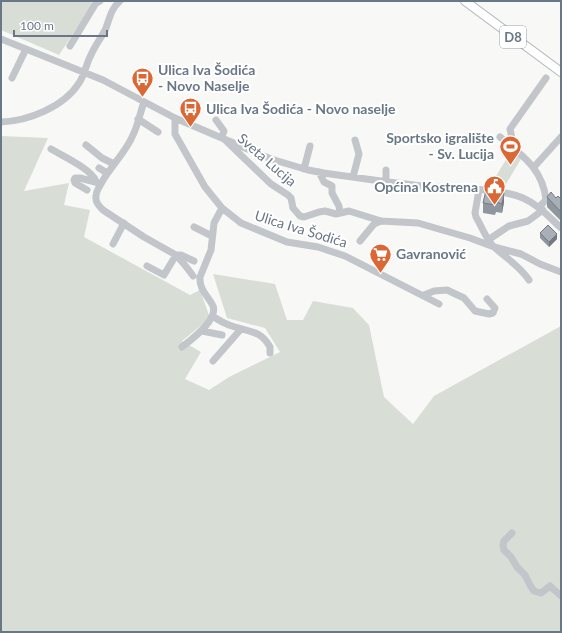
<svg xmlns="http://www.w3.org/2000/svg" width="562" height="633" font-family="Lato,sans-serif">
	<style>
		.green { fill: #d8ddd6 }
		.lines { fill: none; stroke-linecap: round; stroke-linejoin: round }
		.major-casing { stroke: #b3b7bc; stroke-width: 10 }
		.minor { stroke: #c2c5c9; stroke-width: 7 }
		.major { stroke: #fff; stroke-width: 8 }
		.wall { fill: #90969d }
		.shaded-wall { fill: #767a80 }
		.building { fill: #a8afb7; stroke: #767a80 }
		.labels { text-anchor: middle; stroke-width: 4; stroke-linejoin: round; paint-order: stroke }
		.shield { fill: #fff; stroke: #96a0aa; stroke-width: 1 }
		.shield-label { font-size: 13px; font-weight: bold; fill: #697786 }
		.poi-label { font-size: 14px; font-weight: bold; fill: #697786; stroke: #fff; text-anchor: start }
		.street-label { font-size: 14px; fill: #697786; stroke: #fff }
	</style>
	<rect width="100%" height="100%" fill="#f8f9f6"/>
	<path class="green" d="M1 1H90L93 4 59 55 1 30Z
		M1 136 48 138 24 191 69 183 64 205 90 210 84 237 190 295 200 290 210 318 182 341 201 352 185 379 209 390 229 377 280 352 265 328 227 318 213 274 275 284 287 320H303L313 301 353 308 369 325 384 397 413 424 434 396 561 326V632H1Z
		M512 150 521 159 503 189 491 186V184Z"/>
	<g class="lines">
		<defs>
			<path id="major" d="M465 1 561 72"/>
		</defs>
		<use href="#major" class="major-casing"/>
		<path class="minor" d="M1 39 103 80 175 118 271 159 308 170 324 173C360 178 397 184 433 187 459 189 500 188 523 198 539 205 549 217 561 228
			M70 46 96 3 100 1
			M12 78 26 49
			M144 102C140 113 138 125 133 135 126 152 111 166 102 182 100 186 96 191 96 196 95 202 99 206 103 210L144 237 176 255H181L194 261
			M175 118V134L205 187 222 208 241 223 287 242 318 247 345 256 439 304
			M138 119 158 132
			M216 120 224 131 222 137 271 184 288 195 291 198 293 208 300 216 304 217 319 212 325 211 336 214 349 211 381 221 418 223 470 238 494 247 521 254 540 264 561 272
			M1 122C28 121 64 107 79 83 85 74 86 64 91 55 95 45 102 37 106 28 110 17 111 9 120 1
			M500 137C522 155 543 169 546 200L539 207
			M86 145 102 158 114 164
			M514 148 510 129 546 78
			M51 149C63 156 91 169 96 181
			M534 167 561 137
			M99 168 107 173
			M304 169 310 146
			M319 172 324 182 332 186V193L339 206 340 213
			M353 177 359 154 355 140
			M386 181V170
			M87 190 75 183 74 180 75 178H80L99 183
			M479 190 475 213 476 217C482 227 486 239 494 247 506 258 520 266 529 280
			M194 227 212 236
			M488 240 509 226 528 221 543 210
			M360 241 374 224 381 221
			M113 244 124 223
			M176 255C182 262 188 268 193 276
			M147 266 164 275 176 255
			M424 295 434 291 447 290 464 298 475 311 489 314 493 313 495 308 487 299
			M213 316C219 321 228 325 235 327 251 332 261 331 270 347V353
			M202 331 222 335
			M182 347C191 340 221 318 212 304 207 295 199 289 200 277L211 250 214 223 222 208
			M213 361 241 329
			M512 533 504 541 503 545 504 550 511 557 517 567 525 575 531 587 534 591 541 593 550 586 561 596"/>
		<use href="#major" class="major"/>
	</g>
	<path class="wall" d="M547 197 556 198 561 199V221L547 207Z
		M504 202 502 213 496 212 495 215 483 213V203Z
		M540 233 557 239 549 247 540 238Z"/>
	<path class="shaded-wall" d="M504 193V202L502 213V204Z
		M557 234V239L549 247V242Z"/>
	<path class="building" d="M486 190 504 193 502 204 496 202 495 205 483 203Z
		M551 192 556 198 558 196 561 199V212L547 197Z
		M548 225 557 234 549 242 540 233Z"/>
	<defs>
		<symbol id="bus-pin" viewBox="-11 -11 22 30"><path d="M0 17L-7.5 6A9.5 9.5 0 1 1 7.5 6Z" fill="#db6734" stroke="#fff"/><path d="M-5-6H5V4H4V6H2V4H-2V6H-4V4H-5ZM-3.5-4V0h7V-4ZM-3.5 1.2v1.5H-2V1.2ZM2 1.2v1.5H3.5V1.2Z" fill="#fff"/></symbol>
		<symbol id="stadium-pin" viewBox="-11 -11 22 30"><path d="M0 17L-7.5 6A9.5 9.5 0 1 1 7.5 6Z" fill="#db6734" stroke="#fff"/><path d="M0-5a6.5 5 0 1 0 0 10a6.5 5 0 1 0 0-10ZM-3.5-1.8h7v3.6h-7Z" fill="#fff"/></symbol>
		<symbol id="civic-pin" viewBox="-11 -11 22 30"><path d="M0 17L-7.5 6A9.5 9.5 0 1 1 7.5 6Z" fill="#db6734" stroke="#fff"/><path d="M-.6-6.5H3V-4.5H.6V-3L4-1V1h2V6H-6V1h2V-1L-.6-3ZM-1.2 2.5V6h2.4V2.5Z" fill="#fff"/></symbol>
		<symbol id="supermarket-pin" viewBox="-11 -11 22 30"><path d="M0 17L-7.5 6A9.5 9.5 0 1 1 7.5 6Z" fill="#db6734" stroke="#fff"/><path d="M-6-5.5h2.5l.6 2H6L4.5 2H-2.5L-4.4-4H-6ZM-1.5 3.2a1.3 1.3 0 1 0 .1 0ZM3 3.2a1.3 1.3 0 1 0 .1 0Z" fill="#fff"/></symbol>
	</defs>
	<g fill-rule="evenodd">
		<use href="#bus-pin" x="130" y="66" width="25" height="34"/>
		<use href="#bus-pin" x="178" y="96" width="25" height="34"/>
		<use href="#stadium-pin" x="498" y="134" width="25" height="34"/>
		<use href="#civic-pin" x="482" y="174" width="25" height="34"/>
		<use href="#supermarket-pin" x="368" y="242" width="25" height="34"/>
	</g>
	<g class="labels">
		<rect class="shield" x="500" y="26" width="26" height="22" rx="3"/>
		<g class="shield-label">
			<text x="513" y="42">D8</text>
		</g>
		<g class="poi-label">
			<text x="158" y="75">Ulica Iva Šodića<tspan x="158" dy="16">- Novo Naselje</tspan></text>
			<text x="206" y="114">Ulica Iva Šodića - Novo naselje</text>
			<text x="494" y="143" text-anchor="end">Sportsko igralište<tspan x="494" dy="16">- Sv. Lucija</tspan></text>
			<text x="478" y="192" text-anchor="end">Općina Kostrena</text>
			<text x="396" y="259">Gavranović</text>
		</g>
		<g class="street-label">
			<text transform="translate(267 160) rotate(41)" y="5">Sveta Lucija</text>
			<text transform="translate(301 229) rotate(17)" y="5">Ulica Iva Šodića</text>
		</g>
	</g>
	<rect width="562" height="633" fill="none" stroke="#697786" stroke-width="4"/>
	<path d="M14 30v6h93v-6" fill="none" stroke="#697786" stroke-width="2"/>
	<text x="20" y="30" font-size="12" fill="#697786" stroke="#ffffff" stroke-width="3" paint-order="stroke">100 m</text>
</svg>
